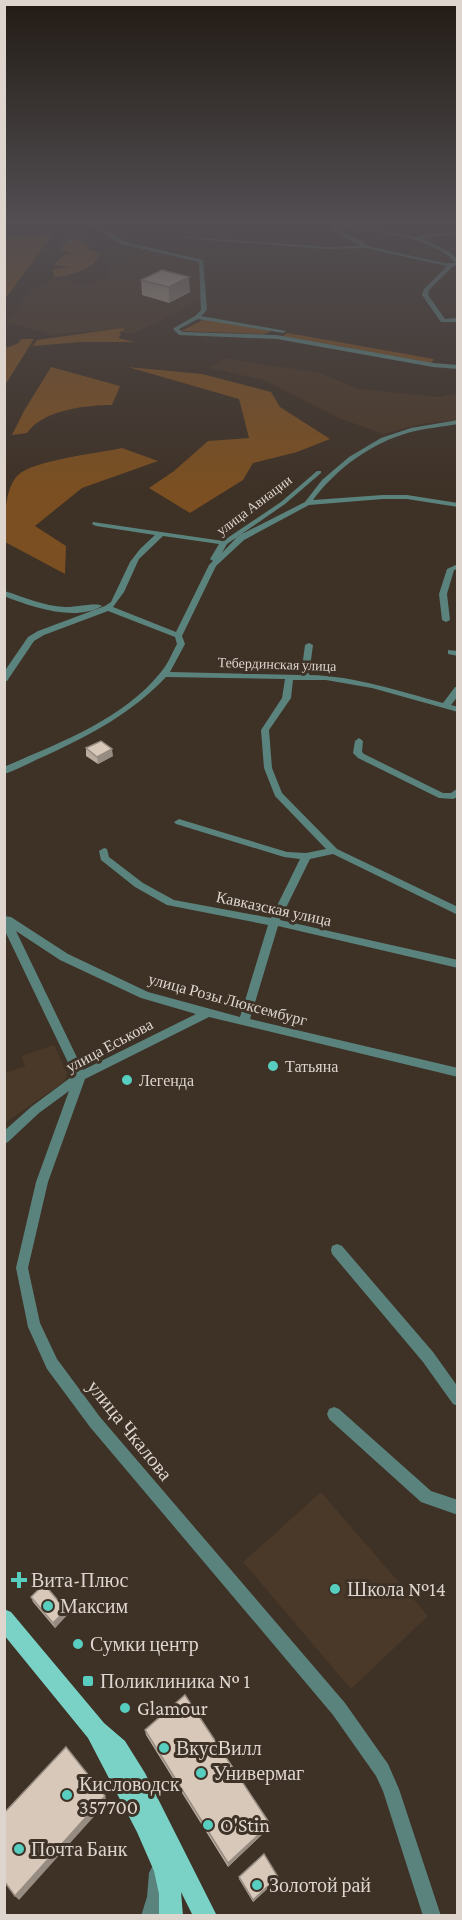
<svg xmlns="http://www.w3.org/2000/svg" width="462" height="1920" font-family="'Crimson Pro',serif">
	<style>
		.built { fill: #4a3828 }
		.green { fill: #7b4f21 }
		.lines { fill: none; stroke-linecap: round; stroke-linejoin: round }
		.minor { fill: #5b837d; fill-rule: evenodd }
		.major { fill: #7ad2c6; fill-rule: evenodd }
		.wall { fill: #baac9f }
		.shaded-wall { fill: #978c82 }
		.building { fill: #d8c8b9; stroke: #978c82; stroke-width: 1.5 }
		.poi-dot { fill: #58cec0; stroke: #3e3126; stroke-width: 2 }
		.labels { text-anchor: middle; stroke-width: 6; stroke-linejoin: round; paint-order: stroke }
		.far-street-label { font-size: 14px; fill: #ddd5ce; stroke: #3e3126 }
		.street-label { font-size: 16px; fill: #ddd5ce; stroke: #3e3126 }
		.poi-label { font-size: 16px; fill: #ddd5ce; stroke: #3e3126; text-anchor: start }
		.near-street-label { font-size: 20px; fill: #ddd5ce; stroke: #3e3126 }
		.near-poi-label { font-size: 20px; fill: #ddd5ce; stroke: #3e3126; text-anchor: start }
	</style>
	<rect width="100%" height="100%" fill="#3e3126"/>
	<path class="built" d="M149 250 199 263 202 300 133 334 107 330 53 335 5 321 13 317 28 292 58 279 86 286 109 275 108 269Z
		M225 358 320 373 359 389 439 397 457 393V420L420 424 383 434 339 418 264 380 209 368Z
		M54 1045 67 1072 65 1081 5 1123V1073L25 1066 21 1056Z
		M321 1492 428 1616 351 1689 243 1562Z"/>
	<path class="green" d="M53 234 5 299V238Z
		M75 238 84 240 80 243 90 245 88 249 100 254C97 268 67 277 54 277L53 269 70 267 54 265 62 256 70 253 60 249 68 240Z
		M205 319 269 330 270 332 263 334 181 331Z
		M123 328 125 330 119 332 121 335 118 338 135 342H80L33 346 37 340Z
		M288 333 434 359 431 363 282 336Z
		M22 339H34L5 385V348L17 344Z
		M51 367 120 386 112 405C87 405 42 410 27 433L12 435 24 411Z
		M128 367 202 374 271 392 280 407 330 439 297 452 253 463 243 480 190 513 149 488 174 471 208 441 249 438 239 399Z
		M122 448 158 461 82 488 35 526 66 546 65 574 5 542C4 524 4 488 18 475 34 460 99 453 122 448Z"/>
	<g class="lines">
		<path class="minor" d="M88 223H93L125 242 203 260 207 310 201 316 286 331 283 333 198 319 179 329 183 332 277 335 433 363 458 365V369L433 367 277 339 179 335 173 329 174 328 195 316 201 310 199 262 121 244Z
			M342 225 373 228 416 238 421 235 458 232V234L421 238 450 252 458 260V266H453L429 290 428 295 445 319 458 318V322H441L422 295 424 289 447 266 365 248 327 249 185 238 187 237 327 247 361 246 330 229ZM342 228C372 229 436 238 455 263H444L367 246 363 242 337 229Z
			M458 420V424C442 427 426 428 411 432 371 443 337 468 313 500L383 495H407L458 503V507L407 499H383L309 505 244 540 216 566 182 636 185 644 170 672 301 675 305 645 309 643 313 645 309 675C355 676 399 691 443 703L455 687H458V696L451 705 458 707V712L372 688 326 680H293L291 698 269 730 272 768 282 793 337 849 458 907V915L333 854 310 859 280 920 458 960V968L278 926 250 1019 458 1068V1077L209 1017 85 1079 48 1182 28 1268 40 1323 57 1359 100 1417 345 1703 388 1764 399 1789 441 1916H423L383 1791 376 1776 333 1715 90 1427 47 1369 28 1327 16 1268 36 1182 69 1091 39 1113 8 1142 4 1144V1131L31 1107 74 1075 4 929V916L11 917 68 954 148 992 240 1017 268 925 167 905 135 887 101 860 99 851 104 848 107 849 109 857 143 883 174 900 271 918 300 859 284 857 176 824 174 822 179 819 287 852 306 853 326 849 275 796 264 768 261 730 282 698 285 679 166 677C133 712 91 735 47 755 33 761 19 769 4 774V767C58 743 123 720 161 672 168 664 172 653 177 644L175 637 108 611 44 635 34 641 7 681H4V672L28 637 38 631 105 606 111 602 130 562 140 549 155 535 96 526 92 524 93 522 223 541 281 502 317 471H321V473L285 504 227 544 222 553 238 536 305 502 322 480 349 457 381 438 411 428ZM163 536 219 544 210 559 213 561 209 565 176 632 113 607 124 592 139 559ZM16 931 60 960 141 998 196 1014 83 1070Z
			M458 564V569L454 570 447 594 450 620 446 622 442 620 439 594 447 569Z
			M4 591C25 597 43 606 65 607 74 608 95 602 102 606 76 622 31 607 4 596Z
			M448 650 458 651V656L448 654Z
			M359 738 363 741 362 752 364 754 443 793H451L458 788V797L453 799 439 798 358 758 353 753 355 741Z
			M337 1244 342 1246 433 1352 458 1387V1406L453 1404 423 1362 332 1254 331 1250 332 1246Z
			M334 1407 339 1409 431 1491 458 1500V1515L421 1502 329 1419 327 1414 329 1409Z
			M158 1864 164 1867C170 1882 164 1901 159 1916H141L147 1897 149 1873 152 1867Z"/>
		<path class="major" d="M4 1609 11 1612 104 1723 125 1741 145 1773 217 1916H193L181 1892 183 1916H159V1894L154 1871 137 1832 88 1738 4 1635Z"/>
	</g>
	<path class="wall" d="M141 280 190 292 169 303 142 295Z
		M86 748 113 756 98 764 86 756Z
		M31 1597 68 1614 55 1628 33 1602Z
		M145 1730 270 1824 269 1828 228 1867 146 1735Z
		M239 1877 278 1879 253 1902 239 1879Z"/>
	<path class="shaded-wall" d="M189 277 190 292 169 303V287Z
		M112 749 113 756 98 764 97 757Z
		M66 1610 68 1614 55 1628 53 1623Z
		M105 1796 107 1802 19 1900 15 1896Z
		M270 1824 269 1828 228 1867V1863Z
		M278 1877V1879L253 1902V1900Z"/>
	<path class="building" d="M162 270 189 277 169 287 141 280Z
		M101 741 112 749 97 757 86 748Z
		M44 1584 66 1610 53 1623 31 1597Z
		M185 1695 270 1824 228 1863 145 1730Z
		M66 1747 105 1796 15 1896 4 1881V1813Z
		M264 1854 278 1877 253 1900 239 1877Z"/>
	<linearGradient id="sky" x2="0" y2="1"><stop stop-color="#221b15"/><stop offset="0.45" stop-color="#524e52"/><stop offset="1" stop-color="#524e52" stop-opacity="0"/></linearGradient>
	<rect width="462" height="492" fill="url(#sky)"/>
	<g class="poi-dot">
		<circle cx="273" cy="1066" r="6"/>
		<circle cx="127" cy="1080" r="6"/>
		<path d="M16 1571h6v6h6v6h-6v6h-6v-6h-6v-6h6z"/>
		<circle cx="335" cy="1589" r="6"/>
		<circle cx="48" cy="1606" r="6"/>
		<circle cx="78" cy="1644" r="6"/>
		<rect x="82" y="1675" width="12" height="12" rx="3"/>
		<circle cx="125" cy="1708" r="6"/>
		<circle cx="164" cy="1748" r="6"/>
		<circle cx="201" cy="1773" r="6"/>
		<circle cx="67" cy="1795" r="6"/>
		<circle cx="208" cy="1825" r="6"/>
		<circle cx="19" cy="1849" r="6"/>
		<circle cx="257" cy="1885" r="6"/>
	</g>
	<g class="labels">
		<g class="far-street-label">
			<text transform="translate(254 505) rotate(-37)" y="5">улица Авиации</text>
			<text transform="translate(277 664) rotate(2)" y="5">Тебердинская улица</text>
		</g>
		<g class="street-label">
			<text transform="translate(274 908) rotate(12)" y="6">Кавказская улица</text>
			<text transform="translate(228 999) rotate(15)" y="6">улица Розы Люксембург</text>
			<text transform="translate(109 1045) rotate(-28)" y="6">улица Еськова</text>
		</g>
		<g class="poi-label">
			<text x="285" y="1072">Татьяна</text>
			<text x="139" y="1086">Легенда</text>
		</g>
		<g class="near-street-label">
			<text transform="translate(130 1430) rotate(51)" y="7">улица Чкалова</text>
		</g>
		<g class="near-poi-label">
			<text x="31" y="1587">Вита-Плюс</text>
			<text x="347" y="1596">Школа №14</text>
			<text x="60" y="1613">Максим</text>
			<text x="90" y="1651">Сумки центр</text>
			<text x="100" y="1688">Поликлиника № 1</text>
			<text x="137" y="1715">Glamour</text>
			<text x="176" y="1755">ВкусВилл</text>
			<text x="213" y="1780">Универмаг</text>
			<text x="79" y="1791">Кисловодск<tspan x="79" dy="23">357700</tspan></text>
			<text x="220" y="1832">O'Stin</text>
			<text x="31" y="1856">Почта Банк</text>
			<text x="269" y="1892">Золотой рай</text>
		</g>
	</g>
	<rect width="462" height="1920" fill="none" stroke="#ddd5ce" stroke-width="12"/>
</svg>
